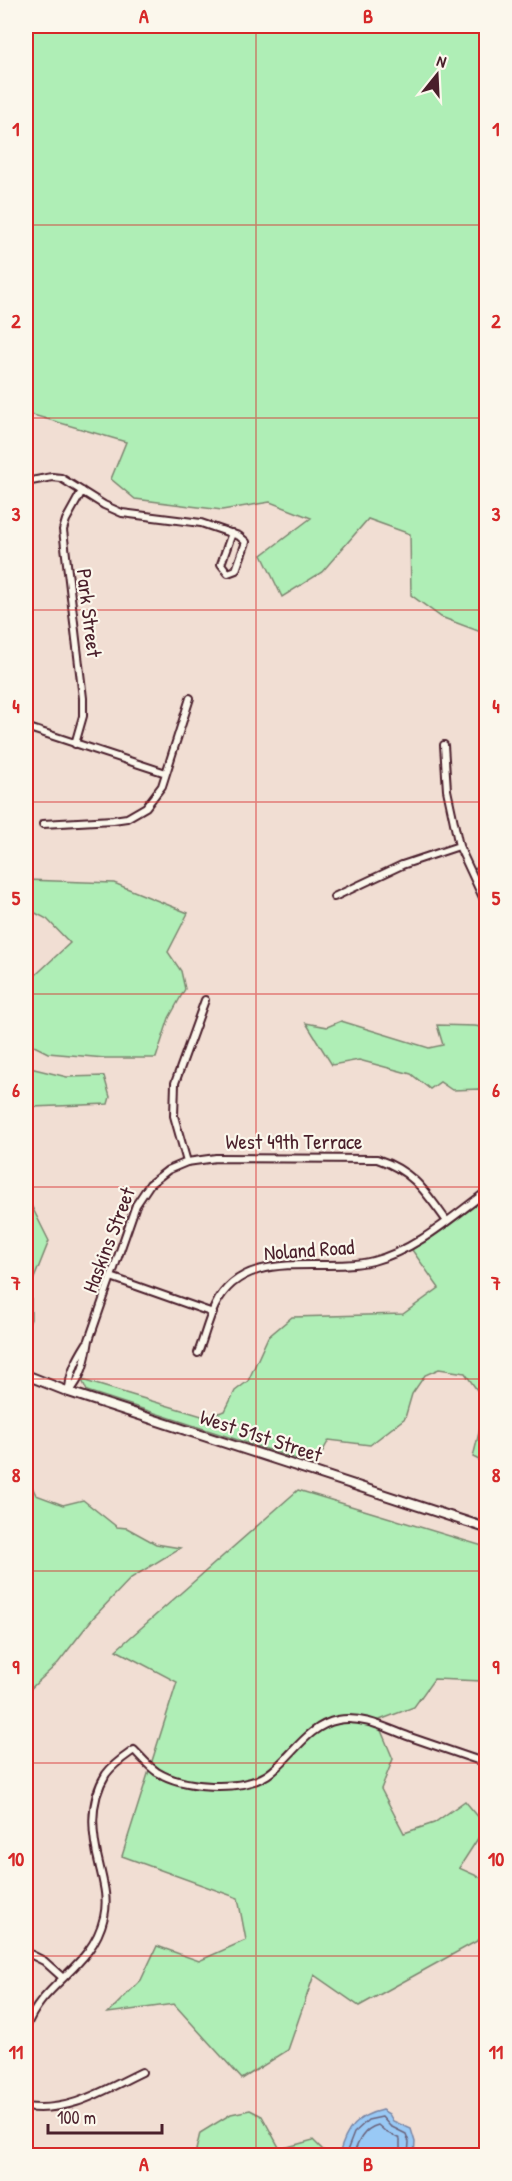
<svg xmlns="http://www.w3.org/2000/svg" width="512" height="2181" font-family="'Patrick Hand',sans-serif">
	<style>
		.green { fill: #afeeb6; stroke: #7c8670; stroke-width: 1.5 }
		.water { fill: #99c9f5; stroke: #7985a4; stroke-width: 1.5 }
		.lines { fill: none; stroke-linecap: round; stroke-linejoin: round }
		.shore { stroke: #6a637c; stroke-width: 1.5 }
		.minor-casing { stroke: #4a1f2b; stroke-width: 10 }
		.tertiary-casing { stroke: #4a1f2b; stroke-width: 12 }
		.minor { stroke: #fbf7ec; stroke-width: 6 }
		.tertiary { stroke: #fbf7ec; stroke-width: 8 }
		.grid { fill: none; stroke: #d62828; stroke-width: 1.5; stroke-opacity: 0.55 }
		.labels { text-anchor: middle; stroke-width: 4.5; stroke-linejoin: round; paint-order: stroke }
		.street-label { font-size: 21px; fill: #4a1f2b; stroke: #fbf7ec }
		.neatline { fill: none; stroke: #d62828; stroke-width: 2 }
		.grid-label { font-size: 20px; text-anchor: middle; font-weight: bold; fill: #d62828 }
	</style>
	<rect width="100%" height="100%" fill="#f1ded3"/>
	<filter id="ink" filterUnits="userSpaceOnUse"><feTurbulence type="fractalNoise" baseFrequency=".0167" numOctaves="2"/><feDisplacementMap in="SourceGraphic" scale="12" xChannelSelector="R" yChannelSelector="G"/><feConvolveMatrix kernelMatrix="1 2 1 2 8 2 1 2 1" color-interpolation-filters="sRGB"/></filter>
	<g filter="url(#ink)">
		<path class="green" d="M26 26H486V634L441 617 411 595 410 534 368 519 322 572 282 597 262 555 311 518 270 502 222 510 135 499 111 479 126 442 26 413Z
			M26 880 114 883 188 913 168 952 181 971 185 989 169 1018 156 1058H105L48 1053 26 1042V984L70 943 47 919 26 908Z
			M341 1021 429 1048 443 1045 437 1025 475 1026 486 1028V1093L481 1089 452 1090 440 1082 430 1089 411 1074 359 1060 332 1065 306 1023 327 1027Z
			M26 1067 67 1077 104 1076 110 1097 108 1104 32 1107 26 1130Z
			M26 1195 49 1241 31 1286V1319L26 1332Z
			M482 1201 486 1202V1445L479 1460 473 1457 485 1408 484 1400 465 1373 439 1369 425 1375 412 1394 405 1418 370 1445 329 1440 315 1465 87 1391 82 1380 205 1417 225 1411 235 1391 248 1381 268 1337 292 1317 403 1314 439 1288 412 1250Z
			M26 1474 36 1495 63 1505 83 1500 117 1527 127 1528 156 1544 180 1548 131 1578 93 1618 58 1663 26 1693Z
			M298 1490 486 1547V1704L482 1681 434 1679 414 1707 377 1721 393 1759 381 1789 404 1833 434 1823 465 1801 486 1826 459 1868 486 1880V1936L359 2006 314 1975 288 2050 242 2079 174 2004 108 2013 141 1980 157 1946 199 1961 246 1940 238 1898 122 1856 177 1682 116 1650Z
			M250 2110 262 2116 280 2149 313 2140 328 2155H200L196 2150 200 2133 231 2114Z"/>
		<path class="water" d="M382 2110 389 2114 393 2121 411 2129 415 2142 414 2155H339C346 2129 356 2116 382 2110Z"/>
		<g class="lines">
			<path class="shore" d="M345 2156 354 2133 368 2120 382 2117 390 2126 406 2134 409 2142 408 2156
				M353 2156C358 2142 363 2129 378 2125L386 2132 400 2139V2156"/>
			<defs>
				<path id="minor" d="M26 482 52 477 61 478 104 505 122 513 201 523 239 536 246 542 236 570 228 573 221 564 232 533
					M26 727 166 773
					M75 744 83 716V698L63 530 66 520 82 491
					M444 745 447 790 459 846 486 904
					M43 824 113 820 127 818 146 807 162 786 190 698
					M334 897 402 865 459 846
					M187 1162 174 1116 175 1083 205 1000
					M111 1277 213 1313
					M198 1353C204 1338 208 1320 215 1306 244 1245 321 1274 373 1261 416 1250 452 1217 486 1192
					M69 1392C82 1378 86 1359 89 1340L136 1205 150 1184 168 1170 187 1162 216 1158 377 1159C413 1171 425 1191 446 1220
					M69 1392C69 1373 77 1359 87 1343
					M26 1952 44 1961 63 1978
					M26 2028C43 1981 92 1969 104 1917 108 1900 104 1885 100 1868 92 1836 88 1803 106 1774 113 1764 124 1757 134 1750 141 1757 148 1766 157 1772 183 1788 240 1792 267 1775 292 1758 306 1726 338 1720 363 1715 390 1730 413 1738 437 1746 462 1755 486 1763
					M26 2107C70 2113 104 2090 142 2072"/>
				<path id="tertiary" d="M26 1375 69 1392 486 1528"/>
			</defs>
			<use href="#minor" class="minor-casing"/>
			<use href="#tertiary" class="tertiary-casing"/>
			<use href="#minor" class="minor"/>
			<use href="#tertiary" class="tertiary"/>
		</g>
	</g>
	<path class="grid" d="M256 26V2156M26 225H486M26 418H486M26 610H486M26 802H486M26 994H486M26 1187H486M26 1379H486M26 1571H486M26 1763H486M26 1956H486"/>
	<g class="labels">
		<g class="street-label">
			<text transform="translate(89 613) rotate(83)" y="7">Park Street</text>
			<text x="294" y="1149">West 49th Terrace</text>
			<text transform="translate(109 1240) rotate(-69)" y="7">Haskins Street</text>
			<text transform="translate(309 1250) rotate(-4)" y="7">Noland Road</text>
			<text transform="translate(261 1436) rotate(18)" y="7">West 51st Street</text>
		</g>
	</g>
	<rect width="512" height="2181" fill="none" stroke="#fbf7ec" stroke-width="66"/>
	<g transform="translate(437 75) rotate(18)" stroke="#fbf7ec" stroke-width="4.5" paint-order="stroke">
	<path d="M0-4.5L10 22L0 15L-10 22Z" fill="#4a1f2b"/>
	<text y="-9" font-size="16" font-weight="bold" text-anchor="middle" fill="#4a1f2b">N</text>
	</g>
	<path d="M48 2124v9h114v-9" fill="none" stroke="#4a1f2b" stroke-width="3"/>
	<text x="57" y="2124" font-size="18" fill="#4a1f2b" stroke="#fbf7ec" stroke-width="4.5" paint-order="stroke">100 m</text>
	<rect x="33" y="33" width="446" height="2115" class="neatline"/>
	<g class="grid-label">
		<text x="144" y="23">A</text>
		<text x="368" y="23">B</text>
		<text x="16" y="136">1</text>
		<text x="496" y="136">1</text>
		<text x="16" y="328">2</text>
		<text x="496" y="328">2</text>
		<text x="16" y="521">3</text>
		<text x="496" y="521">3</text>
		<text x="16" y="713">4</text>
		<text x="496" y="713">4</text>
		<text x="16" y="905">5</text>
		<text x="496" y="905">5</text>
		<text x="16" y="1097">6</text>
		<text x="496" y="1097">6</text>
		<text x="16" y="1290">7</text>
		<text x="496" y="1290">7</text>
		<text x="16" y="1482">8</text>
		<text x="496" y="1482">8</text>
		<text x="16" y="1674">9</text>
		<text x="496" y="1674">9</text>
		<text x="16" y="1866">10</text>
		<text x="496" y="1866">10</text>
		<text x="16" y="2059">11</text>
		<text x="496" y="2059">11</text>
		<text x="144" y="2171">A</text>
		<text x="368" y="2171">B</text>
	</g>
</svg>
